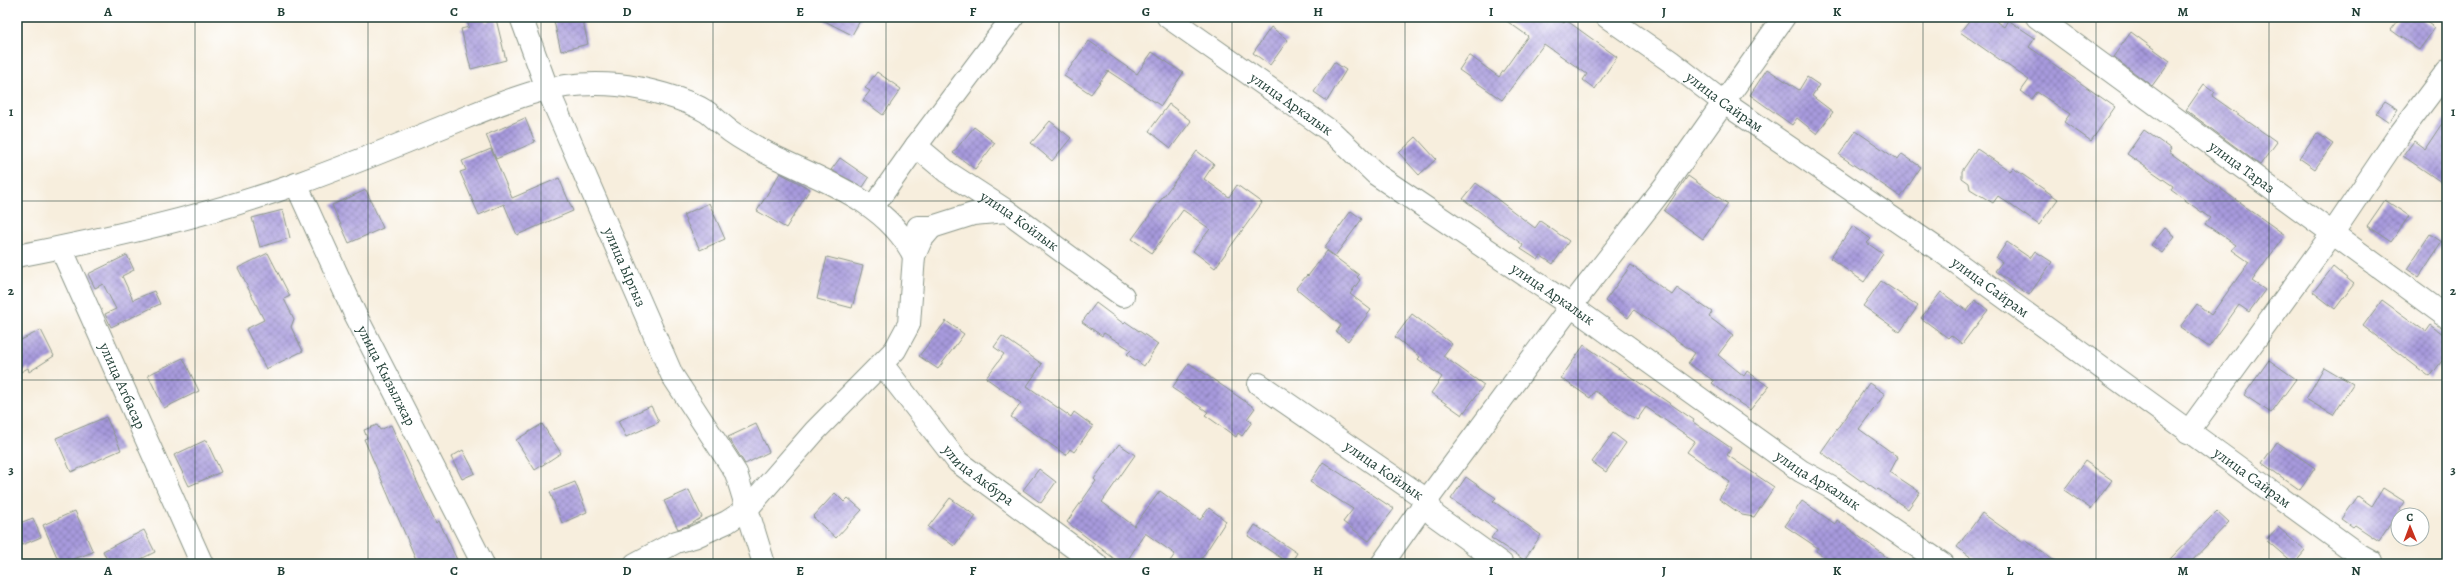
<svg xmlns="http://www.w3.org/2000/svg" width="2464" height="581" font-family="Alegreya,serif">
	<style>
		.building { fill: url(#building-cross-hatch) }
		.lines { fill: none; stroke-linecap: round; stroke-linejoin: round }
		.minor-casing { stroke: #8b9688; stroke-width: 24 }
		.minor { stroke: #fff; stroke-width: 22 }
		.grid { fill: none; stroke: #1f3d34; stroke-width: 1; stroke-opacity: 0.55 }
		.labels { text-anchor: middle; stroke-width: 3; stroke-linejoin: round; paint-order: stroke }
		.street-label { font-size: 15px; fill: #1f3d34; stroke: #fff }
		.neatline { fill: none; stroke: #1f3d34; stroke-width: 1.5 }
		.grid-label { font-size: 13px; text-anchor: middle; font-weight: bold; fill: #1f3d34 }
	</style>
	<defs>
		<pattern id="building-cross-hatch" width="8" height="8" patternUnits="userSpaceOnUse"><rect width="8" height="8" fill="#a79add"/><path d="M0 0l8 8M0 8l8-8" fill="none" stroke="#877fb4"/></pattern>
	</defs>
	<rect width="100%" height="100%" fill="#fff"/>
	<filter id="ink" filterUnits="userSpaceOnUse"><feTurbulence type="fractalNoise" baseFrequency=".025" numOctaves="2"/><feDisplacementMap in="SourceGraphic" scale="8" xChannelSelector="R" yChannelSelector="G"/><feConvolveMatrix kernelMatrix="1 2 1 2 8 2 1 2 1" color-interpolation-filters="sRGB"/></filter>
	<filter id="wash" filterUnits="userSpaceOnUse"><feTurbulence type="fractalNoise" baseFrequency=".012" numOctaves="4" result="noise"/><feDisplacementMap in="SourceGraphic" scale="16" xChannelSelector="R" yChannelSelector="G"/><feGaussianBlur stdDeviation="0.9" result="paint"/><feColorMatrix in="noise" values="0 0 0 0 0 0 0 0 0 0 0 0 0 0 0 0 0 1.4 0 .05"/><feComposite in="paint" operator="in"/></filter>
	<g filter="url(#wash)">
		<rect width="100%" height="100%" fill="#f7eedd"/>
		<g id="blocks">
			<path class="building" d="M466 17H484L486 22 496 19 506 60 471 69 461 29 469 27Z
				M553 17H582L588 44 561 51Z
				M817 17H862L852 35Z
				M1501 17H1556L1564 23 1566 20 1617 57 1595 89 1583 80 1587 74 1544 44 1502 100 1459 70 1469 55 1499 77 1528 36Z
				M1972 17H1990L2004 27 2008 20 2035 38 2029 47 2115 107 2091 141 2064 122 2070 114 2037 92 2032 99 2021 91 2029 80 1960 32Z
				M2401 17H2419L2435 28 2419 50 2391 30Z
				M1271 27 1288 40 1270 65 1253 53Z
				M2131 32 2170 61 2152 86 2113 57Z
				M1089 41 1137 74 1152 52 1183 73 1161 106 1108 71 1091 94 1064 76Z
				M1334 62 1346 70 1327 101 1314 92Z
				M1767 69 1799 90 1807 77 1819 85 1812 96 1833 112 1817 134 1797 118 1792 125 1750 95Z
				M877 72 901 89 883 115 863 100 870 91 865 88Z
				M2204 84 2215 92 2212 96 2277 142 2260 165 2186 110Z
				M2385 101 2398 109 2389 122 2376 113Z
				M1169 104 1191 121 1171 148 1149 131Z
				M2447 116V186L2403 156 2414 141 2425 149Z
				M525 118 535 142 496 159 486 135Z
				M1050 121 1071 138 1052 161 1031 143Z
				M974 127 995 143 975 169 953 153Z
				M2144 130 2171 149 2169 152 2285 235 2252 281 2265 290 2249 312 2239 305 2209 347 2180 327 2197 304 2211 315 2249 262 2232 250 2236 245 2205 224 2210 218 2171 190 2173 186 2127 154Z
				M1856 131 1898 160 1902 154 1921 167 1901 197 1839 155Z
				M2317 133 2333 144 2315 169 2299 158Z
				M1416 137 1436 159 1419 175 1399 153Z
				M491 149 512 198 559 178 573 211 517 235 504 204 479 215 460 172 466 170 462 161Z
				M1977 149 2010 171 2013 168 2058 199 2039 225 1998 196 1993 203 1970 189 1969 183 1962 178V171Z
				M1197 151 1214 164 1204 179 1229 197 1237 185 1262 203 1215 268 1193 251 1210 229 1183 210 1152 253 1132 239Z
				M840 158 869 178 863 187 831 170Z
				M780 173 810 189 786 228 757 211Z
				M1688 176 1728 204 1703 239 1664 211Z
				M1476 183 1535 228 1540 221 1569 241 1553 264 1541 256 1538 260 1521 249 1523 245 1463 199Z
				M366 190 383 228 349 243 332 205Z
				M2385 200 2409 216 2391 242 2367 226Z
				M709 203 725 239 700 250 683 215Z
				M283 210 290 238 260 247 252 218Z
				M1351 211 1362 219 1335 256 1324 248Z
				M1853 226 1871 239 1867 243 1883 254 1864 282 1830 258Z
				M2165 228 2175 236 2162 253 2151 245Z
				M2430 234 2442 242 2419 277 2407 269Z
				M2007 242 2030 258 2035 251 2052 262 2029 295 1995 271 2002 262 1996 258Z
				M1327 251 1359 275 1357 277 1360 280 1350 294 1371 310 1348 341 1336 332 1341 325 1296 288 1307 275 1308 276Z
				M268 253 290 296 284 299 294 319 291 327 303 351 266 369 246 329 264 320 238 268Z
				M127 255 134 270 122 276 133 300 154 291 160 304 111 327 105 314 116 309 103 284 95 288 88 274Z
				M827 257 863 266 852 308 817 299Z
				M1631 265 1672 295 1677 288 1712 312 1709 317 1733 335 1718 355 1744 376 1747 371 1769 387 1750 410 1726 394 1712 383 1714 381 1688 363 1695 353 1634 310 1628 318 1605 301Z
				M2333 267 2354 284 2335 309 2313 292Z
				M1881 281 1918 306 1900 332 1863 306Z
				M1941 292 1967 311 1975 300 1988 310 1962 344 1951 335 1948 338 1921 318Z
				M2382 300 2426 332 2431 325 2447 337V354L2430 377 2363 326Z
				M1096 303 1124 324 1126 322 1158 344 1144 366 1127 354 1131 350 1104 333 1102 336 1082 322Z
				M1412 314 1452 344 1443 356 1484 385 1462 415 1431 393 1442 377 1418 359 1420 357 1395 337Z
				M946 321 964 334 938 369 919 356Z
				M41 330 54 356 29 372 28 368 17 374V342Z
				M1002 336 1042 364 1027 386 1071 417 1074 412 1093 426 1074 452 1070 449 1066 455 1011 417 1021 403 986 378 1004 354 994 347Z
				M1584 345 1694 420 1693 422 1731 448 1727 455 1774 487 1754 517 1742 515 1719 499 1730 482 1687 452 1695 441 1646 407 1637 420 1595 391 1590 398 1561 378Z
				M183 358 199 391 164 408 148 375Z
				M2269 360 2296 379 2271 413 2244 395Z
				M1189 363 1255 408 1247 419 1252 422 1242 436 1238 433 1236 437 1205 415 1208 412 1172 388Z
				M2324 367 2353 384 2333 415 2306 399Z
				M1869 383 1885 394 1859 429 1898 457 1890 472 1920 492 1908 509 1878 489 1877 490 1863 480 1861 481 1821 452Z
				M651 406 659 422 626 437 618 421Z
				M106 417 121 450 71 472 56 438Z
				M542 424 561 453 535 470 516 440Z
				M756 424 769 452 745 464 728 437Z
				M377 425 380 430 391 425 436 523 439 521 459 564H418L364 439 367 438 364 430Z
				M1613 433 1626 443 1606 472 1592 462Z
				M206 440 221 472 189 486 174 455Z
				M2277 442 2315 468 2300 490 2262 463Z
				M1119 444 1135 455 1102 502 1134 526 1160 491 1200 520 1209 508 1226 521 1198 564H1168L1175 554 1145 533 1125 564H1121L1067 522 1096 481 1094 479Z
				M463 450 475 473 462 479 451 457Z
				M2085 461 2112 480 2091 509 2064 490Z
				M1323 462 1394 509 1369 541 1343 522 1353 509 1310 482Z
				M1039 469 1056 482 1041 503 1023 490Z
				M1466 477 1496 498 1493 501 1541 535 1524 560 1491 538 1497 530 1451 499Z
				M575 482 587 512 562 523 550 492Z
				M2383 488 2405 502 2379 541 2355 525 2353 527 2342 519 2358 496 2372 506Z
				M689 490 702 517 690 525 678 529 664 501Z
				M835 493 844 502 848 498 862 510 836 538 813 517Z
				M950 498 976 516 954 546 928 527Z
				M1802 501 1835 524 1837 520 1896 564H1835L1816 551 1818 548 1785 526Z
				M75 511 93 552 60 564 43 525Z
				M2217 511 2229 522 2189 564H2165Z
				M1982 513 2023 542 2025 540 2059 564H1980L1957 547Z
				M33 518 41 537 22 545 17 533V524Z
				M1255 525 1297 553 1290 564 1248 536Z
				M2278 527 2305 551 2294 564 2266 540Z
				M144 530 155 552 131 564H109L103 551Z"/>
		</g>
	</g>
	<g filter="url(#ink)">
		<use href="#blocks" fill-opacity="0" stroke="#8b9688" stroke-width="1"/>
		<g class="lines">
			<defs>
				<g id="minor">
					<path id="s1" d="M521 17 547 88 672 375 736 473 764 564"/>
					<path id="s2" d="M1168 17 1333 133 1377 175 1571 306 1801 471 1832 488 1943 564"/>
					<path id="s3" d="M1607 17 1670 61 1723 102 1942 252 2355 552 2371 561"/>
					<path id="s4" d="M2037 17 2447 317"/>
					<path id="s5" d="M916 146 947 172 1007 211 1123 296"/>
					<path id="s6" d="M296 184 355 314 483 564"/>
					<path d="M873 207 916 146 1013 17"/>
					<path d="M918 227H932L973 214 1007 211"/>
					<path id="s7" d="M61 248 202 564"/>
					<path d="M17 256C111 238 207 216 297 184 344 167 389 149 435 130 498 105 547 78 618 85 644 88 685 98 707 112 715 118 722 125 730 131 744 141 761 150 777 158 827 182 888 203 914 256"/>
					<path id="s8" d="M882 364 958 462 1096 564"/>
					<path id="s9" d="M1259 384 1427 500 1434 515 1502 564"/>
					<path d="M2188 432 2332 234 2396 139 2447 71"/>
					<path d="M635 564 676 542 694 537 727 522 747 509 815 431 895 350 909 324 914 256 921 240 932 227"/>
					<path d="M1382 564 1427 500 1571 306 1664 187 1784 17"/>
				</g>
			</defs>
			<use href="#minor" class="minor-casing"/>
			<use href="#minor" class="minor"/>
		</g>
	</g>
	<path class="grid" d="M195 17V564M368 17V564M541 17V564M713 17V564M886 17V564M1059 17V564M1232 17V564M1405 17V564M1578 17V564M1751 17V564M1923 17V564M2096 17V564M2269 17V564M17 201H2447M17 380H2447"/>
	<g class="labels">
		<g class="street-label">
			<text dy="5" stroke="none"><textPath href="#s3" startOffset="145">улица Сайрам</textPath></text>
			<text dy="5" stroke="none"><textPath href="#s2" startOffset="151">улица Аркалык</textPath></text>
			<text dy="5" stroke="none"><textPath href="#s4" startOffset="254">улица Тараз</textPath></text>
			<text dy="5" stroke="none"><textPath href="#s5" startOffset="128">улица Койлык</textPath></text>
			<text dy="5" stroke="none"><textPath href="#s1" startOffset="271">улица Ыргыз</textPath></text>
			<text dy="5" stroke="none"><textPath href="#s3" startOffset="469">улица Сайрам</textPath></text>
			<text dy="5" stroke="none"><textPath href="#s2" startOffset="475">улица Аркалык</textPath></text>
			<text dy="5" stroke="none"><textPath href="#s6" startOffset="212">улица Кызылжар</textPath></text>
			<text dy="5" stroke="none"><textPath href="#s7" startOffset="151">улица Атбасар</textPath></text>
			<text dy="5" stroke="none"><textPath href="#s9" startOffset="152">улица Койлык</textPath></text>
			<text dy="5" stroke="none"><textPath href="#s8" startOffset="148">улица Акбура</textPath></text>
			<text dy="5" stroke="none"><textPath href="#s3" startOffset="793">улица Сайрам</textPath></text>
			<text dy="5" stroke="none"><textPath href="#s2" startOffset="799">улица Аркалык</textPath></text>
		</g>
	</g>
	<rect width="2464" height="581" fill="none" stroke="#fff" stroke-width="44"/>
	<g transform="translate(2410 527) rotate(359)"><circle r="19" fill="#ffffff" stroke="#a5b1ae"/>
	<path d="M0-3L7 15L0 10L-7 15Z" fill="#c8321e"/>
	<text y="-6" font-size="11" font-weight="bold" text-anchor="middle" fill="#1f3d34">С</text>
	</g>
	<rect x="22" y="22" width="2420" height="537" class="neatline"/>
	<g class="grid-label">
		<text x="108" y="16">A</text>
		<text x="281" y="16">B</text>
		<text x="454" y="16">C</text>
		<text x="627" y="16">D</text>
		<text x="800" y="16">E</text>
		<text x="973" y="16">F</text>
		<text x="1146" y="16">G</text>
		<text x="1318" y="16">H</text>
		<text x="1491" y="16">I</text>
		<text x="1664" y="16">J</text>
		<text x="1837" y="16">K</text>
		<text x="2010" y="16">L</text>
		<text x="2183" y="16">M</text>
		<text x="2356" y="16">N</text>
		<text x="11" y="116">1</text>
		<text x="2453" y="116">1</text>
		<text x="11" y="295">2</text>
		<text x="2453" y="295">2</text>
		<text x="11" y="474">3</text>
		<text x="2453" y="474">3</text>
		<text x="108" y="575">A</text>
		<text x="281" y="575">B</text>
		<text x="454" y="575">C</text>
		<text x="627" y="575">D</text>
		<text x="800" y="575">E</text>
		<text x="973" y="575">F</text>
		<text x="1146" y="575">G</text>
		<text x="1318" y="575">H</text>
		<text x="1491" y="575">I</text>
		<text x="1664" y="575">J</text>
		<text x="1837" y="575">K</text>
		<text x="2010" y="575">L</text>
		<text x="2183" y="575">M</text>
		<text x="2356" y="575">N</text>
	</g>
</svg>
